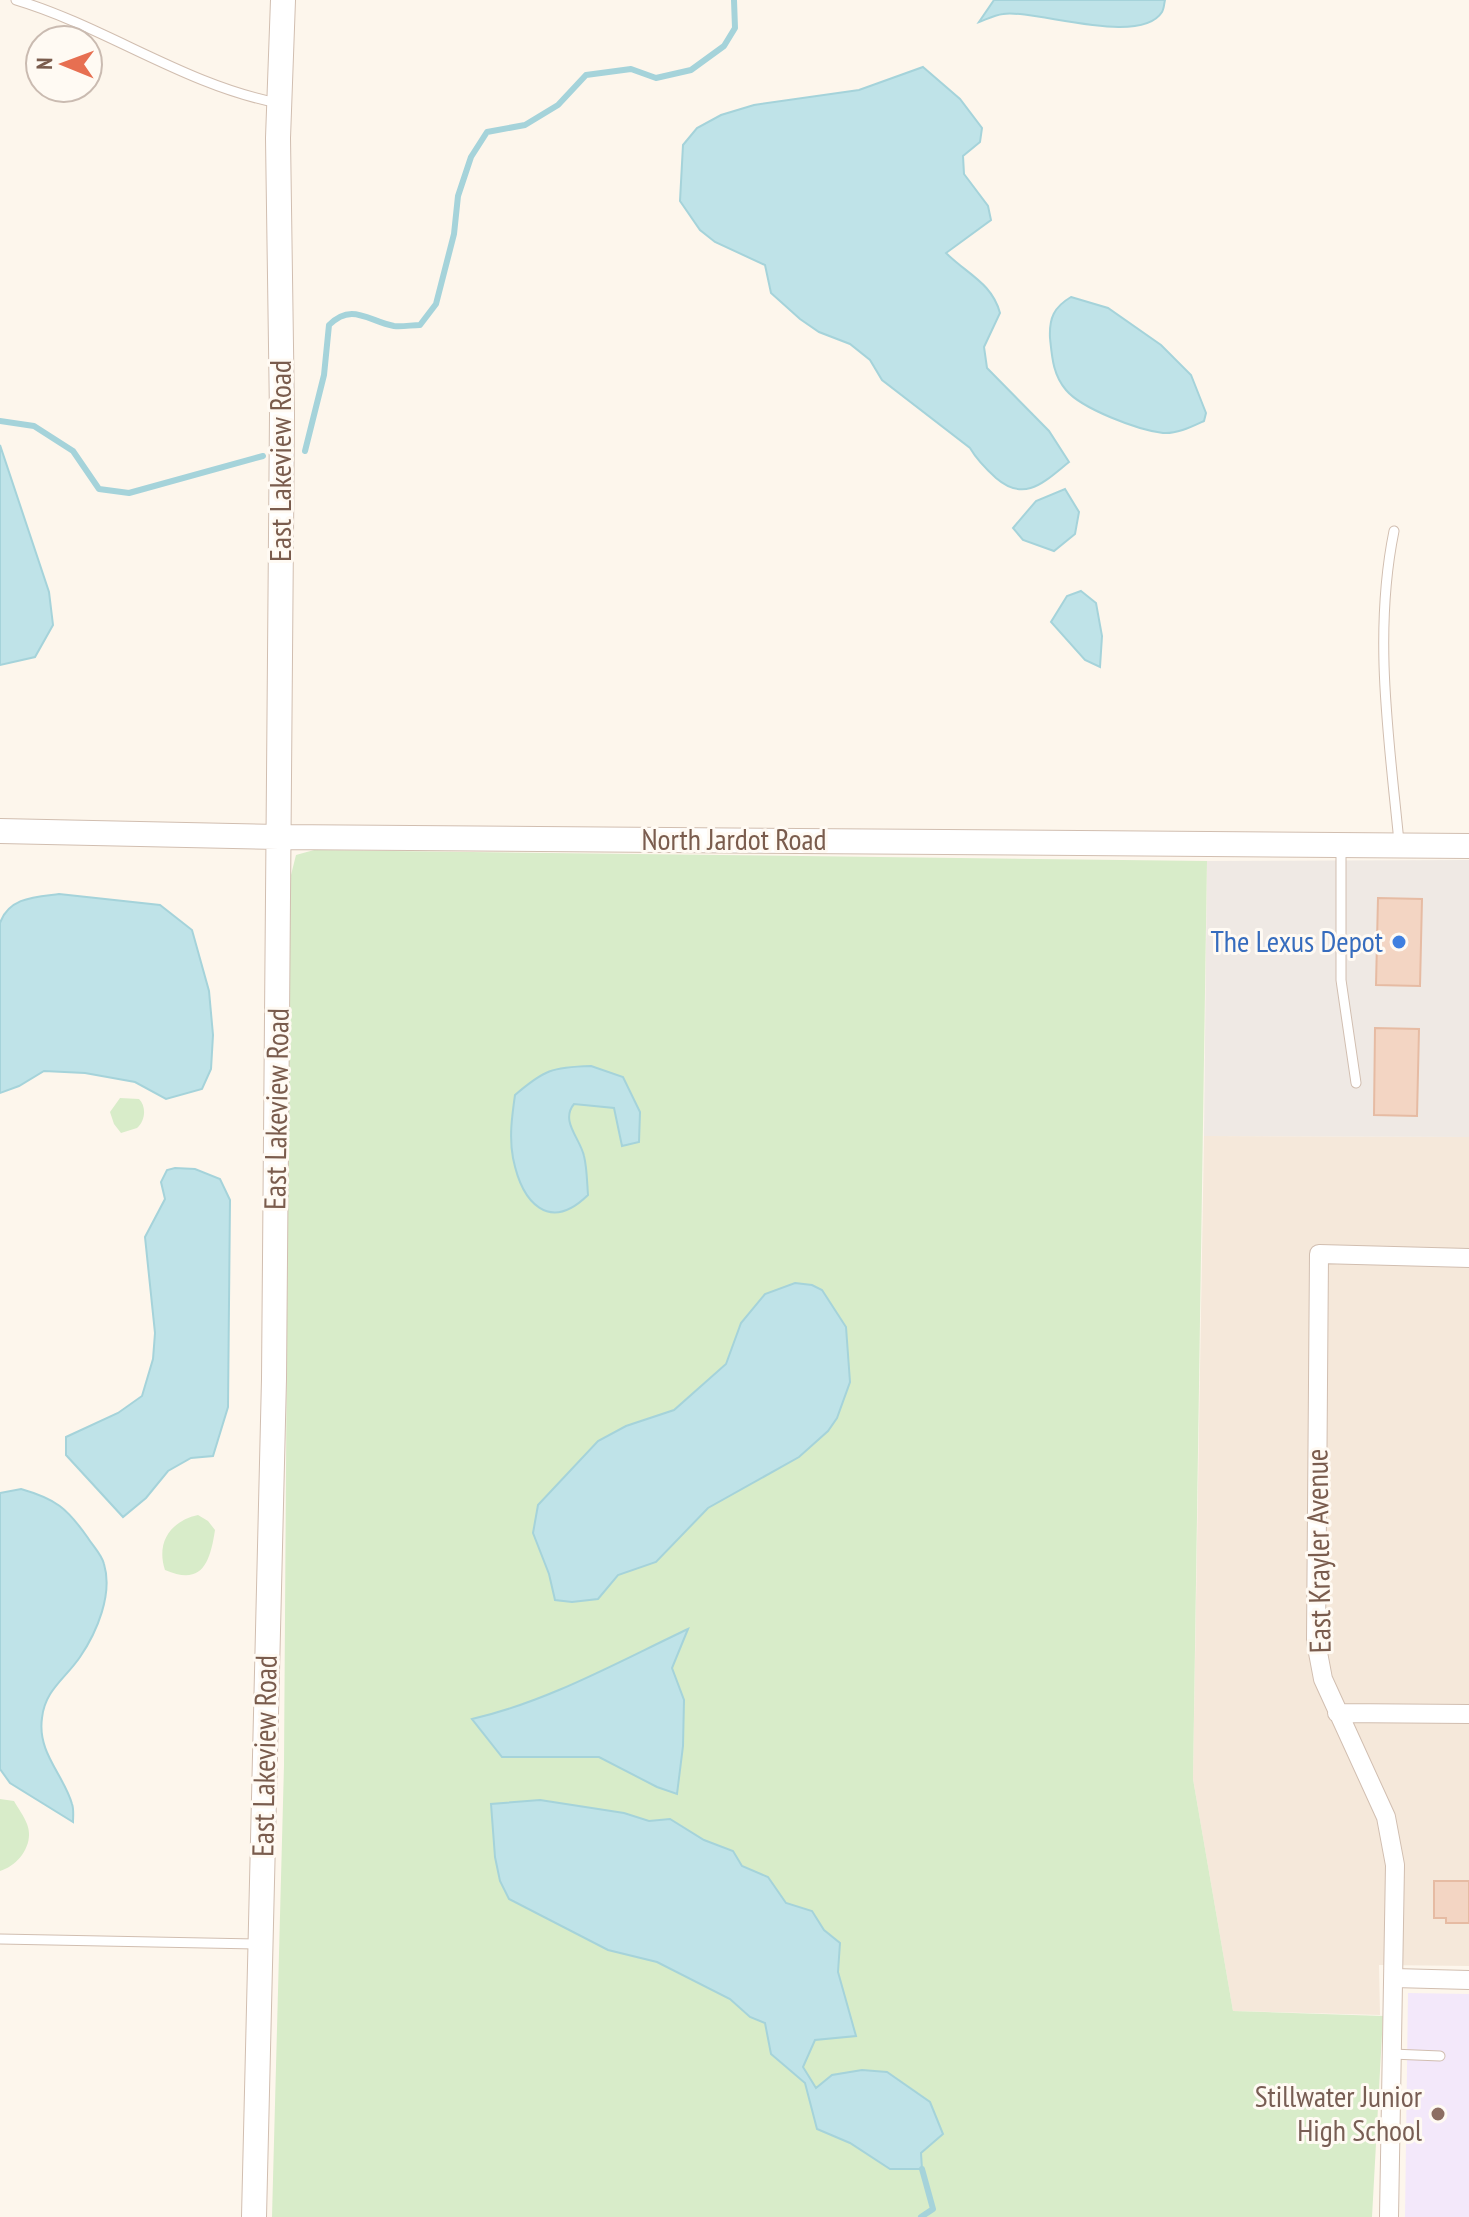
<svg xmlns="http://www.w3.org/2000/svg" width="1469" height="2217" font-family="'PT Sans Narrow',sans-serif">
	<style>
		.residential { fill: #f5e8da }
		.industrial { fill: #efe9e4 }
		.education { fill: #f3e8fa }
		.green { fill: #d8ecc9 }
		.water { fill: #bfe3e8; stroke: #a5d3da; stroke-width: 2 }
		.lines { fill: none; stroke-linecap: round; stroke-linejoin: round }
		.stream { stroke: #a5d3da; stroke-width: 6 }
		.building { fill: #f3d5c3; stroke: #e6bba3; stroke-width: 2 }
		.service-casing { stroke: #d1beb0; stroke-width: 11 }
		.minor-casing { stroke: #d1beb0; stroke-width: 20 }
		.tertiary-casing { stroke: #d1beb0; stroke-width: 26 }
		.service { stroke: #fff; stroke-width: 9 }
		.minor { stroke: #fff; stroke-width: 18 }
		.tertiary { stroke: #fff; stroke-width: 24 }
		.shop-dot { fill: #3f7fe0; stroke: #fffaf3; stroke-width: 3 }
		.education-dot { fill: #8d6e63; stroke: #fffaf3; stroke-width: 3 }
		.labels { text-anchor: middle; stroke-width: 6; stroke-linejoin: round; paint-order: stroke }
		.street-label { font-size: 30px; fill: #7a5c4d; stroke: #fffaf3 }
		.shop-label { font-size: 30px; fill: #366cbe; stroke: #fffaf3; text-anchor: end }
		.education-label { font-size: 30px; fill: #785e54; stroke: #fffaf3; text-anchor: end }
	</style>
	<rect width="100%" height="100%" fill="#fdf6ec"/>
	<path class="residential" d="M1204 1136 1469 1137V1966L1379 1965 1380 2015 1233 2011 1193 1779Z"/>
	<path class="industrial" d="M1469 860V1137L1204 1136 1207 861Z"/>
	<path class="education" d="M1408 1993 1469 1994V2217H1405Z"/>
	<path class="green" d="M314 850 1207 861 1193 1779 1233 2011 1383 2016 1372 2217H272L284 1765 290 879 296 855Z
		M120 1098 139 1099C147 1107 145 1121 137 1128L121 1133 114 1124 110 1112Z
		M198 1515 208 1521 215 1530C210 1563 202 1586 165 1570 156 1543 170 1521 198 1515Z
		M0 1799 14 1801C18 1808 24 1816 27 1824 35 1844 18 1866 0 1871Z"/>
	<path class="water" d="M994 0H1165C1164 4 1164 9 1162 12 1140 47 1034 9 1003 14 995 15 987 19 979 22Z
		M923 67 960 99 982 128 980 142 963 156 964 174 988 206 991 220 946 253C967 274 992 283 1000 313L984 347 987 368 1049 431 1069 462C1044 482 1025 503 996 478 985 468 977 460 970 448L882 380 870 360 850 344 819 332 800 319 771 293 765 265 715 242 700 230 680 201 683 145 697 128 721 115 754 105 859 90Z
		M1071 297 1108 308 1161 345 1191 375 1206 413 1204 421C1191 427 1177 434 1163 433 1138 430 1082 409 1066 390 1053 375 1052 357 1050 338 1049 318 1054 307 1071 297Z
		M0 445 49 592 53 625 35 657 0 665Z
		M1065 489 1079 512 1075 534 1054 551 1023 540 1013 528 1036 501Z
		M1081 591 1096 603 1102 636 1100 667 1085 660 1051 622 1067 596Z
		M59 894 160 905 192 930 209 991 213 1035 211 1069 202 1089 166 1099 135 1082 85 1073 44 1071 19 1086 0 1093V923C9 897 36 897 59 894Z
		M591 1066 623 1077 640 1112 639 1142 622 1146 614 1108 574 1104C560 1121 580 1138 584 1156 587 1168 587 1182 588 1195 549 1233 522 1203 513 1158 509 1137 512 1116 515 1095 544 1070 552 1067 591 1066Z
		M175 1168 195 1169 220 1179 230 1200 228 1407 213 1456 191 1458 168 1471 146 1498 123 1517 66 1455V1437L118 1413 142 1396 153 1359 155 1333 145 1237 165 1199 161 1182 167 1170Z
		M795 1283 812 1285 822 1290 846 1327 850 1382 837 1418 828 1431 799 1457 708 1508 656 1562 618 1575 598 1599 572 1602 555 1600 549 1574 533 1533 538 1505 598 1441 626 1426 674 1410 726 1364 741 1323 765 1294Z
		M21 1489C56 1499 67 1508 88 1538 93 1546 102 1555 104 1564 113 1594 97 1632 80 1657 65 1679 45 1690 42 1718 37 1753 64 1775 72 1804 74 1809 73 1817 73 1822L10 1783 0 1769V1493Z
		M688 1629 672 1668 684 1700 683 1746 677 1794 657 1787 599 1757H502L472 1719C547 1702 618 1662 688 1629Z
		M540 1800 624 1813 649 1821 670 1819 704 1840 733 1851 742 1866 768 1877 786 1903 812 1911 824 1930 840 1943 838 1972 856 2036 815 2040 803 2067 816 2088 832 2075 862 2070 887 2072 930 2102 943 2134 921 2153 922 2169H890L850 2143 817 2129 805 2083 771 2054 765 2023 750 2017 730 1999 657 1962 608 1950 509 1899 500 1881 495 1857 491 1804Z"/>
	<g class="lines">
		<path class="stream" d="M0 421 34 426 73 451 99 489 129 493 263 456
			M305 451 324 375 329 325C352 302 368 321 394 326 402 327 412 325 420 325L436 304 454 234 458 196 471 157 487 132 525 125 558 105 586 75 631 69 656 78 691 70 724 46 735 28 734 0
			M921 2217 933 2209 922 2169"/>
	</g>
	<path class="building" d="M1378 898 1422 899 1420 986 1376 985Z
		M1375 1028 1419 1029 1417 1116 1374 1115Z
		M1434 1881H1469V1923H1446V1918H1434Z"/>
	<g class="lines">
		<defs>
			<path id="service" d="M16 0C106 27 185 85 278 103
				M1394 531C1373 634 1389 739 1399 842
				M1341 848V980L1356 1083
				M0 1939 257 1944
				M1392 2054 1440 2056"/>
			<path id="minor" d="M1337 1713 1469 1714
				M1394 1978 1469 1980
				M1389 2217 1395 1865 1386 1817 1323 1679 1316 1642 1319 1254 1469 1258"/>
			<path id="tertiary" d="M0 831 279 837 1469 846
				M254 2217 274 1379 282 415 278 138 283 0"/>
		</defs>
		<use href="#service" class="service-casing"/>
		<use href="#minor" class="minor-casing"/>
		<use href="#tertiary" class="tertiary-casing"/>
		<use href="#service" class="service"/>
		<use href="#minor" class="minor"/>
		<use href="#tertiary" class="tertiary"/>
	</g>
	<circle class="shop-dot" cx="1399" cy="942" r="8"/>
	<circle class="education-dot" cx="1438" cy="2114" r="8"/>
	<g class="labels">
		<g class="street-label">
			<text transform="translate(281 461) rotate(-90)" y="10">East Lakeview Road</text>
			<text x="734" y="850">North Jardot Road</text>
			<text transform="translate(277 1109) rotate(-89)" y="10">East Lakeview Road</text>
			<text transform="translate(1319 1551) rotate(-91)" y="10">East Krayler Avenue</text>
			<text transform="translate(265 1756) rotate(-89)" y="10">East Lakeview Road</text>
		</g>
		<g class="shop-label">
			<text x="1383" y="952">The Lexus Depot</text>
		</g>
		<g class="education-label">
			<text x="1422" y="2107">Stillwater Junior<tspan x="1422" dy="34">High School</tspan></text>
		</g>
	</g>
	<g transform="translate(64 64) rotate(271)"><circle r="38" fill="#fffaf3" stroke="#cabbb1" stroke-width="2"/>
	<path d="M0-6L14 30L0 20L-14 30Z" fill="#e76f51"/>
	<text y="-12" font-size="22" font-weight="bold" text-anchor="middle" fill="#7a5c4d">N</text>
	</g>
</svg>
